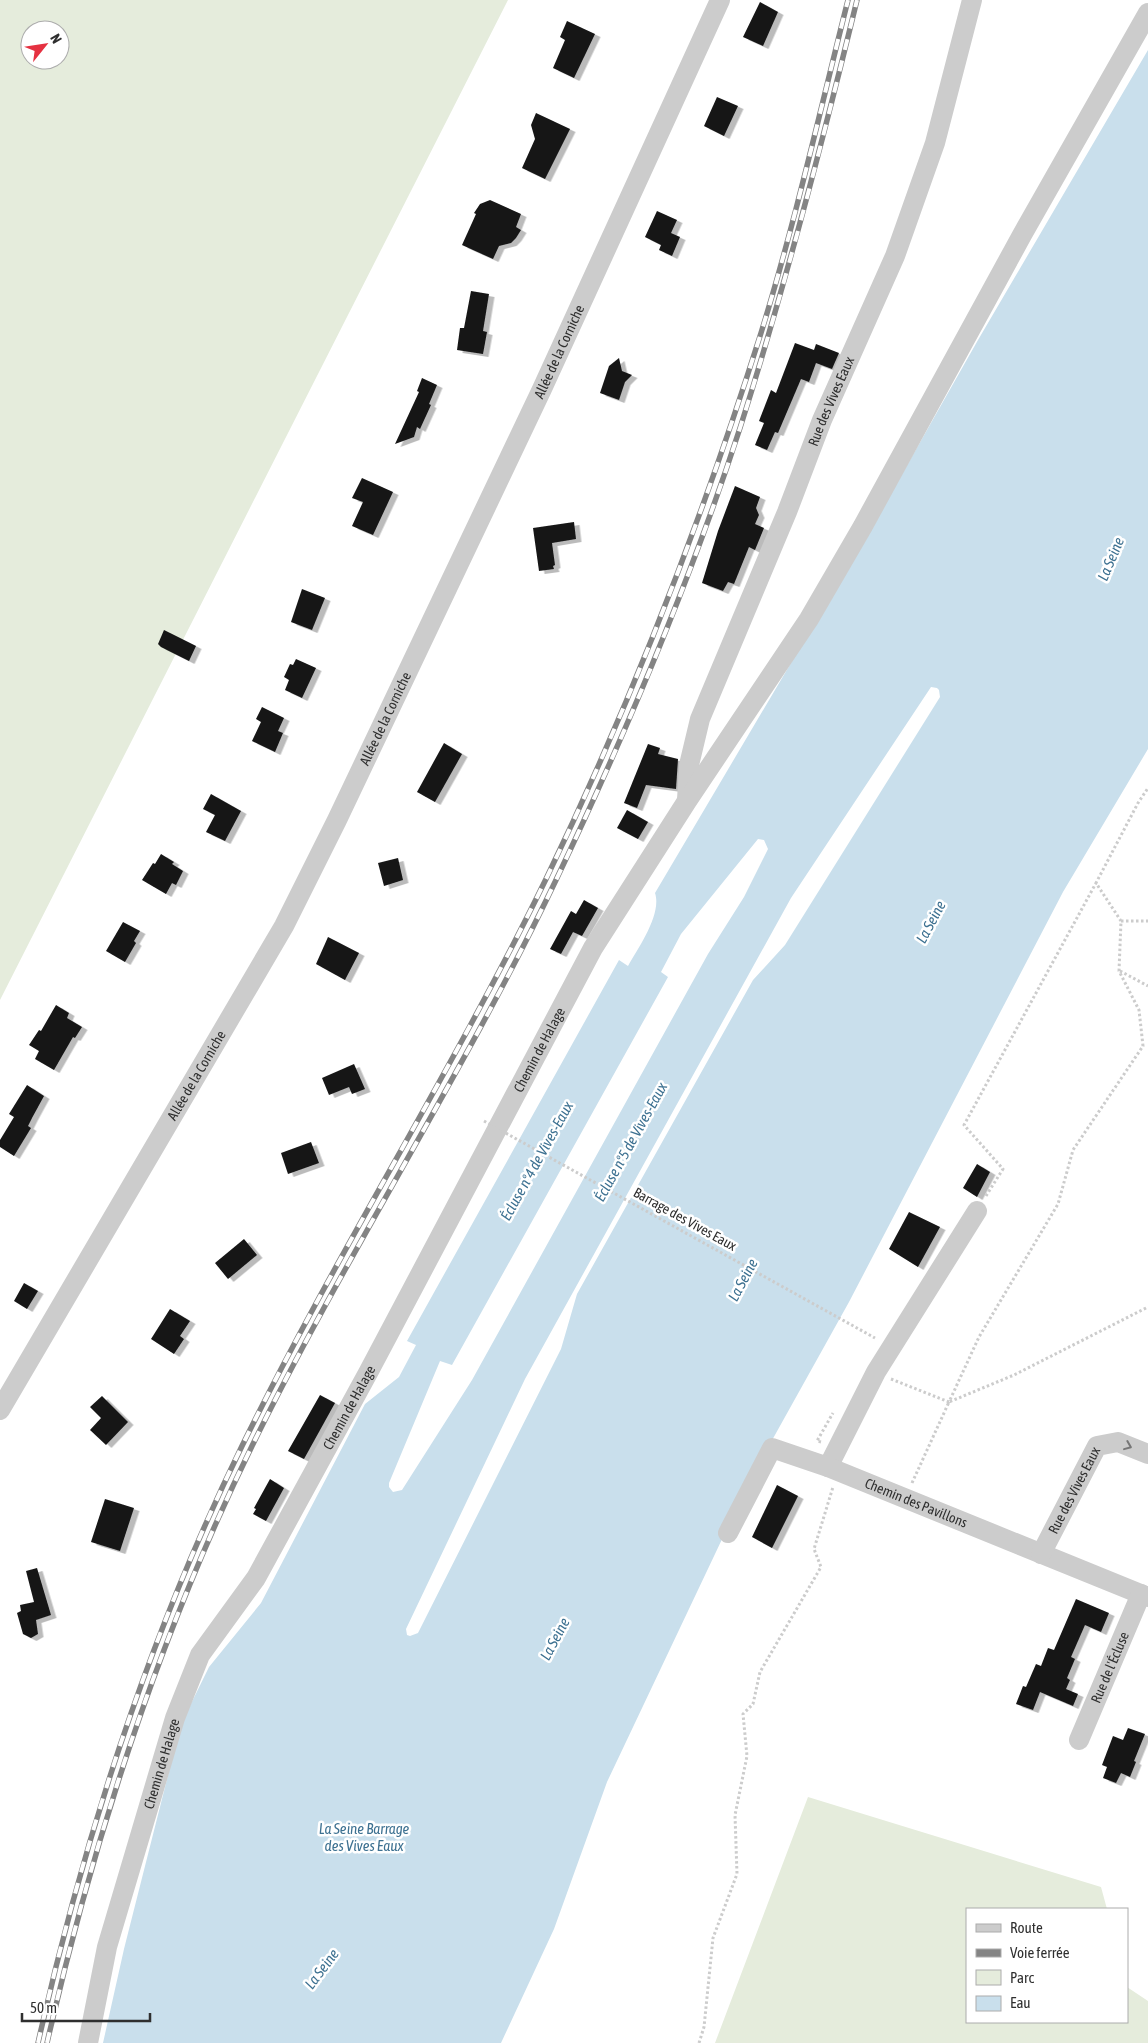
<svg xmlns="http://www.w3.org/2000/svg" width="1148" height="2043" font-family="'Asap Condensed',sans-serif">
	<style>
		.green { fill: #e5ecdc; fill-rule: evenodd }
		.water { fill: #c9dfec; fill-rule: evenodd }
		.building { fill: #161616; filter: url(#shadow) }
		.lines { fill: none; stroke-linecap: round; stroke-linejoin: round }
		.path { stroke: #ccc; stroke-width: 3; stroke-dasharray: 2.5 2.5; stroke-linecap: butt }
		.street { stroke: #ccc; stroke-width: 20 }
		.rail-casing { stroke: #848484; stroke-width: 5.5 }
		.rail { stroke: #fff; stroke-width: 4; stroke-dasharray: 11; stroke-linecap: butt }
		.path-bridge { stroke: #ccc; stroke-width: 3; stroke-dasharray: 2.5 2.5; stroke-linecap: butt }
		.oneway { stroke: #767676 }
		.labels { text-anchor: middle; stroke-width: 5; stroke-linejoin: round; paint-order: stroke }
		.street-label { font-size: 14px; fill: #2f2f2f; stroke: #fff }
		.water-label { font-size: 15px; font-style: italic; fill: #3d7191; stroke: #fff }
	</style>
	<defs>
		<filter id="shadow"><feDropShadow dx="5.5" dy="3" stdDeviation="0" flood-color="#0004"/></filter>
	</defs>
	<rect width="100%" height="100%" fill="#fff"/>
	<path class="green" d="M0 0H508L0 1000ZM30 30H60V60H30Z
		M808 1797 1101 1887 1107 1909H967V2022H1127V1987L1148 2001V2043H715Z"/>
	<path class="water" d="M1148 50V749L1063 892 849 1302 751 1478 607 1782 554 1929 501 2043H103L124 1949 181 1724 209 1667 261 1603 365 1404 399 1377 416 1345 407 1341 619 960 628 966C639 947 662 914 655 893L889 497 978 340ZM931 687 937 688 939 690 940 697 785 945 753 980 577 1294 561 1349 418 1633 410 1636 407 1635 406 1629 525 1379 791 898ZM758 839 764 840 768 849 744 897 708 954 472 1380 402 1490 393 1492 389 1487V1483L440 1361 452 1365 668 977 661 972 681 934Z"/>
	<path class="building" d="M760 2 778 12 763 46 743 37Z
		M567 21 595 34 574 78 553 68 565 40 560 37Z
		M717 97 738 106 724 136 704 126Z
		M536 113 570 129 545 179 522 168 535 139 531 125Z
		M490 200 521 214 516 227 521 230 516 238 511 243 499 246 493 259 462 245 476 214 474 213 480 204Z
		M657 211 677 220 671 233 680 237 672 256 659 250 661 245 645 237Z
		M471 291 489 294 483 331 487 332 483 354 457 350 460 328H464Z
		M795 343 814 350 816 344 839 353 832 369 816 363 809 382 801 379 778 433 775 432 767 450 755 445 764 423 759 421 771 390 776 393Z
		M619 358 622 371 632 375 625 382 619 400 600 393 609 366Z
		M422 378 437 385 429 404 431 405 420 429 417 427 414 437 395 444 419 392 417 391Z
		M362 478 393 492 373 535 352 526 363 502 352 498Z
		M735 486 760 497 756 508 759 515 755 524 764 528 755 550 749 547 734 584 728 582 723 591 702 583 718 531Z
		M574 522 576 539 552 543 555 565 553 566 554 569 539 571 533 528Z
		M302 589 325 598 312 630 291 622Z
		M164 630 196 646 189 661 161 647 158 644Z
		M296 659 316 668 302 698 285 690 289 680 284 677 290 664 293 665Z
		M262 707 284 718 278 731 283 733 275 752 252 741 261 722 256 719Z
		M444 743 462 754 435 802 417 792Z
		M648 744 660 748 658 754 678 759 676 789 646 785 637 808 624 803Z
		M211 794 241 811 225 841 206 832 215 815 203 809Z
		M627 810 648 822 638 839 617 828Z
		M161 854 174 862 172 864 183 871 176 885 172 883 166 894 142 880 153 863 155 864Z
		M398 858 403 880 384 886 378 863Z
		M584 900 598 908 582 936 573 932 561 954 550 949 571 911 576 914Z
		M123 922 140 931 134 941 136 943 125 962 106 951Z
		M328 937 359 953 345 980 316 964Z
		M56 1005 69 1013 67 1018 82 1027 75 1038 73 1037 54 1070 35 1059 39 1051 29 1045 39 1030 41 1031Z
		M354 1064 365 1089 352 1094 349 1087 329 1095 322 1078Z
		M27 1085 44 1096 32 1118 28 1126 31 1128 14 1156 0 1147V1140L14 1117 9 1114Z
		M311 1142 319 1163 288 1174 281 1153Z
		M977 1164 990 1172 977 1197 963 1188Z
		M909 1212 940 1227 918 1267 889 1249Z
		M244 1239 257 1255 228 1279 215 1263Z
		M24 1283 38 1291 27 1309 14 1301Z
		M170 1309 190 1321 180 1336 184 1339 174 1354 151 1339Z
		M320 1395 335 1403 304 1459 288 1451Z
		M102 1396 128 1422 106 1445 90 1430 101 1418 90 1407Z
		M270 1479 284 1488 266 1521 253 1514 256 1509 254 1508Z
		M777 1485 798 1496 772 1548 752 1537Z
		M105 1499 134 1508 120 1551 91 1542Z
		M37 1568 51 1615 36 1620 38 1634 31 1638 23 1634 17 1613 21 1611 20 1605 34 1602 26 1571Z
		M1076 1599 1109 1613 1101 1632 1085 1625 1071 1657 1075 1659 1067 1678 1070 1680 1066 1689 1078 1694 1073 1706 1040 1692 1033 1710 1016 1704 1023 1686 1026 1687 1036 1664 1041 1666 1048 1648 1054 1650Z
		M1128 1728 1145 1734 1134 1761 1136 1762 1130 1777 1121 1773 1116 1783 1103 1778 1107 1767 1102 1765 1113 1736 1123 1740Z"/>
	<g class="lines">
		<path class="path" d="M1121 921H1148
			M1120 971 1148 986
			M986 1196 1003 1169 964 1125 1096 883
			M891 1379 949 1402 979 1337 1058 1204 1073 1150 1143 1046 1139 1010 1119 971 1121 921 1096 883 1138 803 1148 788
			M821 1442 817 1441 833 1413
			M912 1483 949 1402 1014 1375 1148 1307
			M699 2043 704 2027 713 1938 737 1874 735 1815 747 1756 743 1714 753 1704 760 1672 821 1567 814 1549 833 1487"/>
		<g class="street">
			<path id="s1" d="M687 800 689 765 700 719 787 512 822 420 895 256 935 143 972 0"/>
			<path id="s2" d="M0 1410 284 926 337 820 542 389 720 0"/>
			<path d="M828 1467 876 1372 977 1211"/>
			<path id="s3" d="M728 1533 772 1448 828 1467 1148 1597"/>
			<path id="s4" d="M1041 1554 1097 1446 1118 1442 1148 1454"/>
			<path id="s5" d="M1079 1740 1141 1594"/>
			<path id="s6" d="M88 2043 107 1947 175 1718 200 1655 256 1578 369 1371 593 948 687 801 809 619 863 526 1022 235 1148 13"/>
		</g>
		<defs>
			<path id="rail" d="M38 2043C84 1837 149 1636 242 1446 336 1254 452 1072 546 879 631 703 702 520 761 333 795 223 820 111 848 0
				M47 2043C94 1837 159 1636 252 1446 346 1254 464 1073 556 880 626 733 690 582 740 428 785 287 822 144 857 0"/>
		</defs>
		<use href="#rail" class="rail-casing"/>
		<use href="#rail" class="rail"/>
		<path class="path-bridge" d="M484 1121 875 1338"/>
	</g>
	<defs><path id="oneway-chevron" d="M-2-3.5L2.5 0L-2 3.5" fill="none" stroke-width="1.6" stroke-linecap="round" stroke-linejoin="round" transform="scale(1.25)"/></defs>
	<use class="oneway" href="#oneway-chevron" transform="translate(1128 1446) rotate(22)"/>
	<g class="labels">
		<g class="street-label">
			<text dy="5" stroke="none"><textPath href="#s2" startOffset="1198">Allée de la Corniche</textPath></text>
			<text dy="5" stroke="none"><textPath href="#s1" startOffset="426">Rue des Vives Eaux</textPath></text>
			<text dy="5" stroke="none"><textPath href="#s2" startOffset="792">Allée de la Corniche</textPath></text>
			<text dy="5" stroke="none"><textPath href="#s6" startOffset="1099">Chemin de Halage</textPath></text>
			<text dy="5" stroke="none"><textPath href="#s2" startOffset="388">Allée de la Corniche</textPath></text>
			<text transform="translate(685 1219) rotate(29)" y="5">Barrage des Vives Eaux</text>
			<text dy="5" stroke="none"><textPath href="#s6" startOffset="694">Chemin de Halage</textPath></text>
			<text dy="5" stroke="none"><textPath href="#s4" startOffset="72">Rue des Vives Eaux</textPath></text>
			<text dy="5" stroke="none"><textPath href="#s3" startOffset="250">Chemin des Pavillons</textPath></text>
			<text dy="5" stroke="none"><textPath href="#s5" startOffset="79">Rue de l'Écluse</textPath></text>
			<text dy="5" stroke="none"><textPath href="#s6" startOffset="289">Chemin de Halage</textPath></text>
		</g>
		<g class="water-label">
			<text transform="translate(1111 559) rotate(-67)" y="5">La Seine</text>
			<text transform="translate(931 922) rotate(-62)" y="5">La Seine</text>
			<text transform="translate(631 1142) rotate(-61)" y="5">Écluse n°5 de Vives-Eaux</text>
			<text transform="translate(537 1161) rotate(-61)" y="5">Écluse n°4 de Vives-Eaux</text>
			<text transform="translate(743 1280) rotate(-62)" y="5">La Seine</text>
			<text transform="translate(555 1639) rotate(-62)" y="5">La Seine</text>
			<text x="364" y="1834">La Seine Barrage<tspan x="364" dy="17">des Vives Eaux</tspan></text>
			<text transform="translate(322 1969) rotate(-53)" y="5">La Seine</text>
		</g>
	</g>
	<rect x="966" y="1908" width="162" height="115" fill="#ffffff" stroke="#acacac"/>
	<rect x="976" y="1924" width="25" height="8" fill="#cccccc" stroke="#acacac"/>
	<text x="1010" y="1933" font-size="15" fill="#2f2f2f">Route</text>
	<rect x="976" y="1949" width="25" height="8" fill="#848484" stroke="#acacac"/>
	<text x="1010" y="1958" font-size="15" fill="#2f2f2f">Voie ferrée</text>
	<rect x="976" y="1970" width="25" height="15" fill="#e5ecdc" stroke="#acacac"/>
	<text x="1010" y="1983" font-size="15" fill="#2f2f2f">Parc</text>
	<rect x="976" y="1996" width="25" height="15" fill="#c9dfec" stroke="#acacac"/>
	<text x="1010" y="2008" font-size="15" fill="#2f2f2f">Eau</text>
	<g transform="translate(45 45) rotate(60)"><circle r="24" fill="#ffffff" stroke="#acacac"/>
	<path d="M0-4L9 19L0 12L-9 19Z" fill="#e53141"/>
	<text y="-8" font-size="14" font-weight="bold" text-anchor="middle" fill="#2f2f2f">N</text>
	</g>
	<path d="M22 2013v8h128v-8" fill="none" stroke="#2f2f2f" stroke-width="2.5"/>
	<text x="30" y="2013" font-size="15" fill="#2f2f2f" stroke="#ffffff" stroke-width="4" paint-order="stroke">50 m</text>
</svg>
